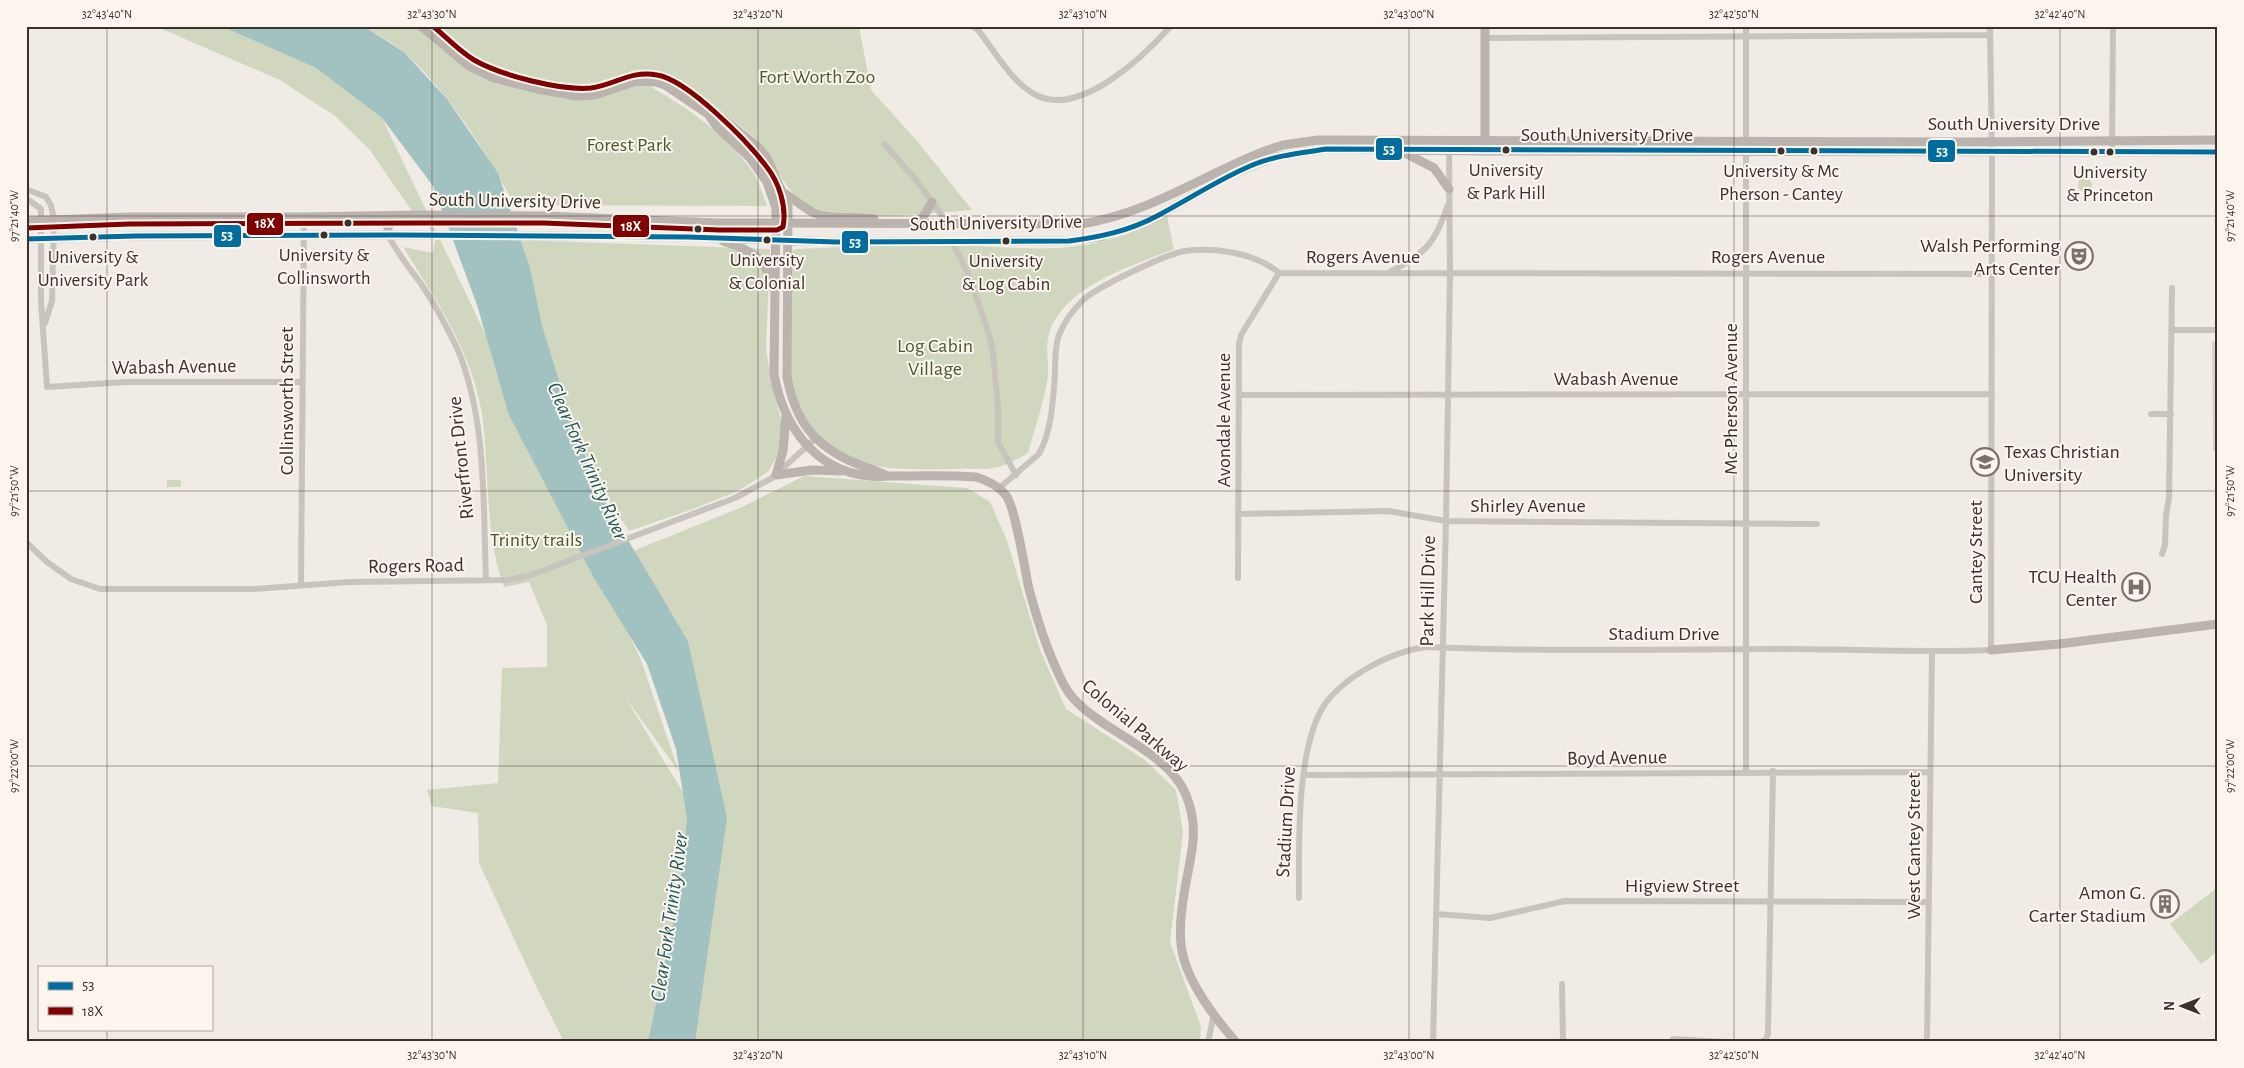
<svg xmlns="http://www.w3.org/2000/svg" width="2244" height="1068" font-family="'Alegreya Sans',sans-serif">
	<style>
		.green { fill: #d1d6bf }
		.water { fill: #a1c2c1 }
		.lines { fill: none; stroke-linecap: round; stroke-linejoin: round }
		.street { stroke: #c9c3be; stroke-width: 6 }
		.secondary { stroke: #bab3ae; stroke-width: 9 }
		.bus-1-casing { stroke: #fbf5ee; stroke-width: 9 }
		.bus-2-casing { stroke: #fbf5ee; stroke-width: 9 }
		.bus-1 { stroke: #006d9e; stroke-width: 5 }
		.bus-2 { stroke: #800000; stroke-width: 5 }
		.ticks { fill: none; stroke: #3b302b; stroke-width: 1; stroke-opacity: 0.45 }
		.bus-dot { fill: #3b302b; stroke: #fbf5ee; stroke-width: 2 }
		.labels { text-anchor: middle; stroke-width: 4; stroke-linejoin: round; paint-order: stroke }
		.bus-label { font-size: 19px; fill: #3b302b; stroke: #fbf5ee }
		.park-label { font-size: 20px; fill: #4a5a2e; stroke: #fbf5ee }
		.street-label { font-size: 20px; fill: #3b302b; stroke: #fbf5ee }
		.poi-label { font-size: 20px; fill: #3b302b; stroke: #fbf5ee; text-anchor: end }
		.water-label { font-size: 21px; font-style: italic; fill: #1f5a5e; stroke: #fbf5ee }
		.line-badge { stroke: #fbf5ee; stroke-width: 2 }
		.badge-label { font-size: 14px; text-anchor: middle; font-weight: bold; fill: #fff }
		.neatline { fill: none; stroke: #3b302b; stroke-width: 2 }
		.ticks-label { font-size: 12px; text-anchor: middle; fill: #3b302b }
	</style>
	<rect width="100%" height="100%" fill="#f0ebe5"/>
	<path class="green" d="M155 26H221L316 68 382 118 641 660 679 772 625 697 698 817 654 1014 698 1019 726 821 688 641 633 551 740 508 804 476 967 488 990 502 1006 538 1040 650 1066 709 1145 760 1176 790 1183 832 1170 942 1201 1027 1200 1042H564L534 982 479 863 478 813 432 806 427 790 498 783 502 668 547 667V625L529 582 504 587C484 533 490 471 482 414 472 351 436 300 403 247L433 253 436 235 411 210 370 150 335 116 280 80Z
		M363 26H859L871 90 918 142 972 210C931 213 841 224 806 205 786 194 773 158 756 139 741 124 723 116 705 106 690 97 675 87 660 78L645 76 634 78C676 99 728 134 754 174 760 184 763 196 767 206L515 205C485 151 451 95 405 53 393 42 376 35 363 26Z
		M2078 185a7 7 0 1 1 14 0a7 7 0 1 1-14 0Z
		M1167 216 1174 249C1132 266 1063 286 1049 334 1045 347 1049 362 1048 376 1044 402 1035 428 1028 453 1013 462 1002 468 985 469 950 468 895 473 863 463 828 453 800 420 792 385 790 376 791 364 791 355 789 320 791 286 792 252L796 249C846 247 895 245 945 245 989 245 1034 252 1078 246 1110 242 1139 231 1167 216Z
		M521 240 770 249 766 349 772 385 782 424 779 452 769 471 738 491 693 509 629 531C609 501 590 470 577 438 551 374 535 307 521 240Z
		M2212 341H2218V451L2213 450Z
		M167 480H181V487H167Z
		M2218 887V951L2201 964 2170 924Z"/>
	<path class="water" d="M221 26H363L404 52 447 99 498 173 530 268 542 326 577 438 606 503 688 641 727 818 695 1042H648L679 895 687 819 676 749 647 664 594 578 509 415 477 305 433 186 382 118 316 68Z"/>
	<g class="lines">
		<path class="street" d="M752 26V27
			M972 26 978 30C995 51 1011 82 1036 95 1080 118 1144 56 1171 26
			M1485 38 1990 35
			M885 145 916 180 948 224
			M2112 152 2113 26
			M26 189 46 197 51 205 54 219 52 301 45 323
			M26 198 41 209V301L47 387 127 382H302
			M388 235C397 253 410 269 422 285 435 305 447 327 457 348 487 418 483 505 486 580
			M952 241 967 271 987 327 993 352 998 408V442L1016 475
			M1388 273C1425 253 1434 246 1448 205
			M2171 330H2218
			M1239 395 1992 394
			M2151 414H2171
			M998 489 1039 454C1052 430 1053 400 1055 373 1055 361 1055 346 1059 335 1064 322 1073 310 1083 300 1097 287 1166 254 1185 251 1215 247 1256 253 1279 273L1992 274
			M1239 514 1388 511 1446 521 1817 524
			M26 542 47 562 71 579 100 589H254L349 582 508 580 531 575 735 498 772 478 816 438
			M2162 554 2165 545 2166 515 2169 498 2172 288
			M1238 578 1239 344 1241 335 1279 273
			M301 585 304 217
			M1746 772V26
			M1305 775 1930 772
			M1299 898C1299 845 1296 752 1323 707 1334 690 1349 679 1366 669 1385 658 1403 650 1426 647 1546 652 1666 649 1787 649 1855 649 1923 653 1991 650L1992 161 1990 26
			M1436 914 1490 918 1565 901 1929 902
			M1562 984 1563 1042
			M1673 1039 1725 1042
			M1208 1042 1214 1014
			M1433 1042 1446 521 1450 273 1449 148
			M1761 1042 1766 1039 1768 1034 1773 771
			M1927 1042 1932 651"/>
		<path class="secondary" d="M421 26 469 66 494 78 537 89 577 96 595 95 636 81 656 82 665 85 708 114 717 127 750 158 767 182 776 208 774 374C783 425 814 470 868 476 876 477 884 476 891 476 919 476 948 475 976 477 986 480 998 486 1005 494 1015 504 1025 571 1029 589 1036 615 1045 644 1056 668 1060 678 1065 689 1073 698 1103 732 1169 752 1186 795 1200 829 1191 854 1185 888 1182 905 1179 926 1181 944 1184 978 1214 1017 1236 1042
			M708 114 723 119 757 146 767 158 788 205 787 377C795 420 814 446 855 463 865 468 877 470 887 476
			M1485 146V26
			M1405 153 1434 168 1449 189
			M784 193C794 199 804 208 814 213 832 221 855 215 874 219
			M26 221 129 217H304L417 215 544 216 719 223 1081 224C1148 214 1203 175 1265 151L1283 145 1318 140 1966 142 2218 140
			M916 224 925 214 932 202
			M388 235V226L397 220 404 218
			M26 239 135 236 397 235 687 237 836 242 1069 241 1100 237 1133 227 1156 217 1228 176 1256 164 1276 157 1326 149 1485 151 2218 152
			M723 241C748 249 768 258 772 287
			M786 415 783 451 776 475 812 470 841 471
			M1991 650 2059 644 2218 624"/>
		<defs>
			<path id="bus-1" d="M26 239 135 236 397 235 687 237 836 242 1069 241C1100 237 1129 231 1157 216 1190 199 1220 178 1255 164 1278 155 1302 153 1326 149L2218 152"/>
			<path id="bus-2" d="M26 228 129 224 417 223H544L719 230H777L783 227C787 207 779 182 766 166 747 141 688 80 657 75 630 70 615 85 591 88 561 91 500 75 474 60 459 51 446 37 433 26"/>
		</defs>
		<use href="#bus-1" class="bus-1-casing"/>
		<use href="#bus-2" class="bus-2-casing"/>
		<use href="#bus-1" class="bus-1"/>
		<use href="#bus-2" class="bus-2"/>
	</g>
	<path class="ticks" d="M107 26V967M432 26V1042M758 26V1042M1083 26V1042M1409 26V1042M1734 26V1042M2060 26V1042M26 216H2218M26 491H2218M26 766H2218M107 1029V1042M26 1042H2218"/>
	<defs>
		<symbol id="theatre-ring" viewBox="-11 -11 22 22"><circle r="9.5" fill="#fbf5ee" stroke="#7a716c" stroke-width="1.5"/><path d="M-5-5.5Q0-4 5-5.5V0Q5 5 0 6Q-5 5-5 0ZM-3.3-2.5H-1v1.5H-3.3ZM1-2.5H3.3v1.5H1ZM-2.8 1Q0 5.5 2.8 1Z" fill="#7a716c"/></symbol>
		<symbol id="university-ring" viewBox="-11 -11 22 22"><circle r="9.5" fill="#fbf5ee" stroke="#7a716c" stroke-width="1.5"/><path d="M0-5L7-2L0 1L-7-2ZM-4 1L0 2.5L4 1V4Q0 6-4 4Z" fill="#7a716c"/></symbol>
		<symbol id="hospital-ring" viewBox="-11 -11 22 22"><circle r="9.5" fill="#fbf5ee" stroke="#7a716c" stroke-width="1.5"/><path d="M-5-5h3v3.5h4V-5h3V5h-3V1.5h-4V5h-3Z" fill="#7a716c"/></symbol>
		<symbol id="building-ring" viewBox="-11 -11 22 22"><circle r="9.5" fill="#fbf5ee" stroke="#7a716c" stroke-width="1.5"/><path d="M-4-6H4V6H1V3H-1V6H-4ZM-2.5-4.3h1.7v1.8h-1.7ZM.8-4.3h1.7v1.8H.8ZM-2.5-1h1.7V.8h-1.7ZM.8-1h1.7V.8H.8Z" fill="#7a716c"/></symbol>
	</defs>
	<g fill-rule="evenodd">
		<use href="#theatre-ring" x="2063" y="240" width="32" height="32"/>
		<use href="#university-ring" x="1969" y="446" width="32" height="32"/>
		<use href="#hospital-ring" x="2120" y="571" width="32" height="32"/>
		<use href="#building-ring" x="2149" y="888" width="32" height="32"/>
	</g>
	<g class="bus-dot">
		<circle cx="1506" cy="150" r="4.5"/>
		<circle cx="1781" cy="151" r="4.5"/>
		<circle cx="1814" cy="151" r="4.5"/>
		<circle cx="2094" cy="152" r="4.5"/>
		<circle cx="2110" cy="152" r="4.5"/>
		<circle cx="348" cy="223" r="4.5"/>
		<circle cx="698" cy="229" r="4.5"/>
		<circle cx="324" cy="235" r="4.5"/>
		<circle cx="93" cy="237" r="4.5"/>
		<circle cx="767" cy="240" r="4.5"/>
		<circle cx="1006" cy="241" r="4.5"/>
	</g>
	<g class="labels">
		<g class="bus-label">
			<text x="1506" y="176">University<tspan x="1506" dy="23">&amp; Park Hill</tspan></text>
			<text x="1781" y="177">University &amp; Mc<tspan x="1781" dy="23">Pherson - Cantey</tspan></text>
			<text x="2110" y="178">University<tspan x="2110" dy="23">&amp; Princeton</tspan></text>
			<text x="324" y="261">University &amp;<tspan x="324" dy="23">Collinsworth</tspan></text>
			<text x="93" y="263">University &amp;<tspan x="93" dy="23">University Park</tspan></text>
			<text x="767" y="266">University<tspan x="767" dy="23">&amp; Colonial</tspan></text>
			<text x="1006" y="267">University<tspan x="1006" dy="23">&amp; Log Cabin</tspan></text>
		</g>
		<g class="park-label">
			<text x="817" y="83">Fort Worth Zoo</text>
			<text x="629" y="151">Forest Park</text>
			<text x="935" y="352">Log Cabin<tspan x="935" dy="23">Village</tspan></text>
			<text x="536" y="546">Trinity trails</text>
		</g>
		<g class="street-label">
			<text x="2014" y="130">South University Drive</text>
			<text x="1607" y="141">South University Drive</text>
			<text transform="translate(515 200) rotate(1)" y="7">South University Drive</text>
			<text transform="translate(996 222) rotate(-1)" y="7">South University Drive</text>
			<text x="1363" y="263">Rogers Avenue</text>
			<text x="1768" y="263">Rogers Avenue</text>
			<text transform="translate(174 366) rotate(-1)" y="7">Wabash Avenue</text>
			<text x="1616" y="385">Wabash Avenue</text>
			<text transform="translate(1730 399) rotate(-90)" y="7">Mc Pherson Avenue</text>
			<text transform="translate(286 401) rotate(-90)" y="7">Collinsworth Street</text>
			<text transform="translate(1223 420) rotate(-90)" y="7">Avondale Avenue</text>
			<text transform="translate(460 458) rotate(-96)" y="7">Riverfront Drive</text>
			<text x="1528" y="512">Shirley Avenue</text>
			<text transform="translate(1975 552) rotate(-90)" y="7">Cantey Street</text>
			<text transform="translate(416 565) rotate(-1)" y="7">Rogers Road</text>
			<text transform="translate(1427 591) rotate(-89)" y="7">Park Hill Drive</text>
			<text x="1664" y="640">Stadium Drive</text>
			<text transform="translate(1136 725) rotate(40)" y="7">Colonial Parkway</text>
			<text transform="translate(1617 757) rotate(-1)" y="7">Boyd Avenue</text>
			<text transform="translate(1285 822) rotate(-87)" y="7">Stadium Drive</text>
			<text transform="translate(1913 846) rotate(-90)" y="7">West Cantey Street</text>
			<text x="1682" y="892">Higview Street</text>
		</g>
		<g class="poi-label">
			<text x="2060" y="252">Walsh Performing<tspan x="2060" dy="23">Arts Center</tspan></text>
			<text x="2004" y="458" text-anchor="start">Texas Christian<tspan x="2004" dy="23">University</tspan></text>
			<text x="2117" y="583">TCU Health<tspan x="2117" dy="23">Center</tspan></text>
			<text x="2146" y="899">Amon G.<tspan x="2146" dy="23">Carter Stadium</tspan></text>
		</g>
		<g class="water-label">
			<text transform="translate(588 461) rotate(66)" y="7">Clear Fork Trinity River</text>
			<text transform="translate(669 917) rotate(-82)" y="7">Clear Fork Trinity River</text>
		</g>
	</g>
	<g class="line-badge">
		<rect x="1375" y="137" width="28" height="24" rx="5" fill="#006d9e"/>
		<rect x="1927" y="139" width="29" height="24" rx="5" fill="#006d9e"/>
		<rect x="246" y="212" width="38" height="24" rx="5" fill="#800000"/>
		<rect x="612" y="214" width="38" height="24" rx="5" fill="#800000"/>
		<rect x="213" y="224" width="29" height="24" rx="5" fill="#006d9e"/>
		<rect x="841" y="230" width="28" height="24" rx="5" fill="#006d9e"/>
	</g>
	<g class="badge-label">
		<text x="1389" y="154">53</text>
		<text x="1942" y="156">53</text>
		<text x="265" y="228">18X</text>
		<text x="631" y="231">18X</text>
		<text x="227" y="240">53</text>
		<text x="855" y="247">53</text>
	</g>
	<rect width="2244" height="1068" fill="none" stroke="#fbf5ee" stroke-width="55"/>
	<rect x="38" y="966" width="175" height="65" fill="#fbf5ee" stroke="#aea6a0"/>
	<rect x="48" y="982" width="25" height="8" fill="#006d9e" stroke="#aea6a0"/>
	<text x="82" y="990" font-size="15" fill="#3b302b">53</text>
	<rect x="48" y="1007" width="25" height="8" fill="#800000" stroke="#aea6a0"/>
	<text x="82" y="1016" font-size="15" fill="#3b302b">18X</text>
	<g transform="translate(2182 1006) rotate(270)" stroke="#fbf5ee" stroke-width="4" paint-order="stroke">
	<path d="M0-4L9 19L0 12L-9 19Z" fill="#3b302b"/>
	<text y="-8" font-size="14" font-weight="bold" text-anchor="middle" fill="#3b302b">N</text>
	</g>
	<rect x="28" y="28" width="2188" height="1012" class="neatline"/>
	<g class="ticks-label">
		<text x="107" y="18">32°43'40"N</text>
		<text x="432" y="18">32°43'30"N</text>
		<text x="758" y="18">32°43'20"N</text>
		<text x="1083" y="18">32°43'10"N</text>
		<text x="1409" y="18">32°43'00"N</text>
		<text x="1734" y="18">32°42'50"N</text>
		<text x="2060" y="18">32°42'40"N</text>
		<text transform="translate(2230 216) rotate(-90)" y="4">97°21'40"W</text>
		<text transform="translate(14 216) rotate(-90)" y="4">97°21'40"W</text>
		<text transform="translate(2230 491) rotate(-90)" y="4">97°21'50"W</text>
		<text transform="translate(14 491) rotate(-90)" y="4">97°21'50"W</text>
		<text transform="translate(2230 766) rotate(-90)" y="4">97°22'00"W</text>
		<text transform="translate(14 766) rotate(-90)" y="4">97°22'00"W</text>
		<text x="432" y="1059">32°43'30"N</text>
		<text x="758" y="1059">32°43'20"N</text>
		<text x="1083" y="1059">32°43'10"N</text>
		<text x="1409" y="1059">32°43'00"N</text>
		<text x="1734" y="1059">32°42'50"N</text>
		<text x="2060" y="1059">32°42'40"N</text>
	</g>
</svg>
